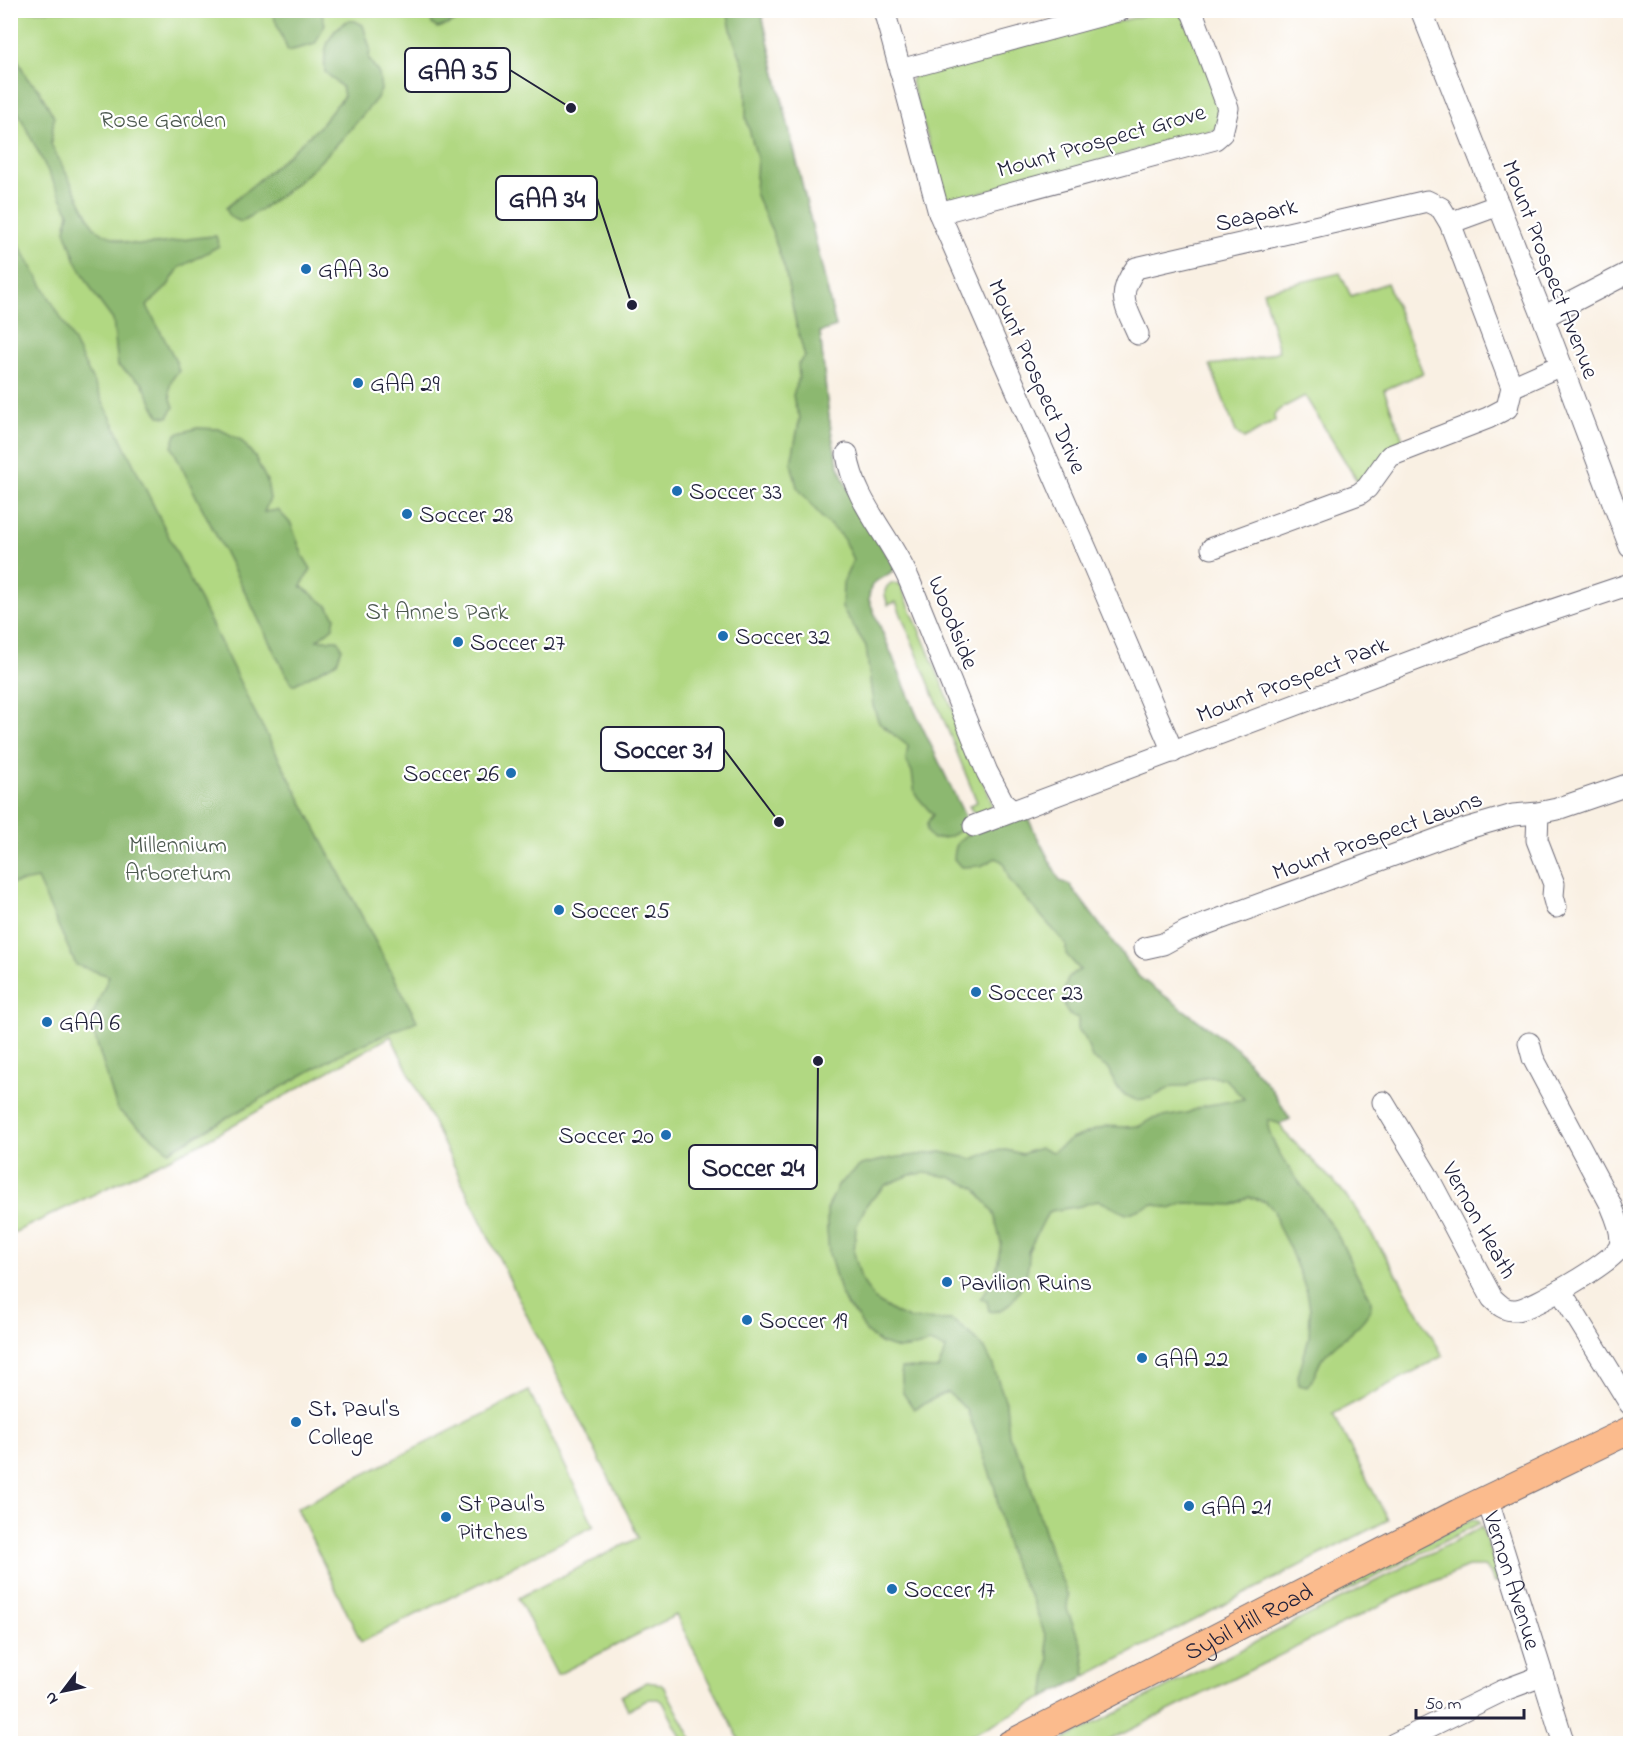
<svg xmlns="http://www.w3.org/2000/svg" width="1641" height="1754" font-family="'Indie Flower',sans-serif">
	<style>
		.green { fill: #b1d882; stroke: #6a7d5e; stroke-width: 1.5 }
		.forest { fill: #8cb870; stroke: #576d56; stroke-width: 1.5 }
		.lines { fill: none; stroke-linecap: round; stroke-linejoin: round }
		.minor-casing { stroke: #6d6a76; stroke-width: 23 }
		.major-casing { stroke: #6d6a76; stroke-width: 29 }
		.minor { stroke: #fff; stroke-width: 21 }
		.major { stroke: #fbbb8d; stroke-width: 27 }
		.poi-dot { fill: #1f6fb2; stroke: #fff; stroke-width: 2 }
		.labels { text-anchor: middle; stroke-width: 4.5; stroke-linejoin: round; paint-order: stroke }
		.park-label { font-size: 24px; fill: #4d5950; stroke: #fff }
		.street-label { font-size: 24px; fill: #22223b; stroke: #fff }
		.poi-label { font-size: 24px; fill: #22223b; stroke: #fff; text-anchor: start }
		.leader { fill: none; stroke: #22223b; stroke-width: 2 }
		.callout-dot { fill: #22223b; stroke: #fff; stroke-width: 2 }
		.callout { fill: #fff; stroke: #22223b; stroke-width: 2 }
		.callout-label { font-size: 26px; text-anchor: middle; font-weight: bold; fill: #22223b }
	</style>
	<rect width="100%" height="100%" fill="#fff"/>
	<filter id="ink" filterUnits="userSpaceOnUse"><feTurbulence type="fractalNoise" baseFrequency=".0167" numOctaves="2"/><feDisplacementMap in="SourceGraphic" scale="12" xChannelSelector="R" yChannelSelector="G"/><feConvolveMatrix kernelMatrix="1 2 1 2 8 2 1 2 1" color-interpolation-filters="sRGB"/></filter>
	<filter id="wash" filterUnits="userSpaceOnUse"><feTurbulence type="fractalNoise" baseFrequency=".008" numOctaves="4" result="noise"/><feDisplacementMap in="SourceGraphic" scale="24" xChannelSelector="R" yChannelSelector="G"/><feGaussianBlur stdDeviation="1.35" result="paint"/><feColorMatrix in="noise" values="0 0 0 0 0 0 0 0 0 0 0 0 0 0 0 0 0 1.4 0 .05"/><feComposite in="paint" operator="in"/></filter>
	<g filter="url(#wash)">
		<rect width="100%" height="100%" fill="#f9f0e3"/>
		<path class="green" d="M357 10C367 18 378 13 388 10L761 11 836 327 820 332C825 376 827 422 838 464 849 502 874 537 893 571 877 579 869 581 869 600L917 716 972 832 1027 817 1060 881 1070 885 1139 977 1237 1049 1272 1090 1290 1119 1280 1124 1284 1132 1340 1188 1355 1208 1396 1273 1443 1356 1333 1414 1388 1520 956 1743H741L676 1615 557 1675 518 1598 638 1538 631 1521 531 1324 391 1036 201 1143 11 1234V11Z
			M1161 11H1181L1224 108 1218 129 958 199 945 196 911 82 913 77 924 70Z
			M1340 273 1351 296 1387 283 1423 373 1384 390 1404 442 1359 484 1305 396 1280 409 1274 415 1275 421 1244 439 1236 432 1210 365 1254 359 1279 351 1263 291Z
			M891 583 900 584 992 803 990 809 978 814 972 811 969 806 977 802 896 602 888 605C885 596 882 589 891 583Z
			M529 1391 594 1526 361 1642 297 1508Z
			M1472 1519 1478 1520 1480 1523 1302 1614 1292 1617 1285 1616Z
			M1482 1527 1500 1580 1494 1583 1490 1573 1484 1567H1468L1393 1599 1104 1743H1057Z
			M647 1682 660 1684 665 1688 694 1743H684L663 1702 659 1699H649L628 1710 621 1696Z"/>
		<path class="forest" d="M271 10 321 11 325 24 315 44 288 51Z
			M430 11V10L491 11C482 16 471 16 461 19 453 22 446 26 437 28L432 24Z
			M727 11H761L836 327 820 332C825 374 827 426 839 466 850 502 875 535 895 568 883 583 869 575 869 600L917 716 969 825 949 837 933 839C924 832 925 823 933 815L915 794 912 772 906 760 908 746 879 723 873 706 866 646 842 608 843 583 853 560 842 536 823 519 797 487 791 463 800 417 795 406 793 395 799 377 798 364 805 357 796 324 785 270 771 229 755 193 757 158 746 118V71L733 38Z
			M347 21H355L363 25 370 48 369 59 379 74 381 90 377 98C335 149 299 188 241 222L230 217 226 208 286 157 319 127 344 96 342 87 325 72C323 50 327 33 347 21Z
			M10 48 14 52 27 78 39 90 54 117 51 144 94 227C139 259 168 238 216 236L219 246 179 268 167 287 147 306 175 359 179 371C167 382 168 393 174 407L168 417 159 416 142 383 118 366 113 320 96 297 76 261 65 230 69 213 11 98Z
			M10 229 68 330 251 705 417 1021 340 1054 169 1151 117 1109 90 1021 109 976 76 965 37 879 11 884Z
			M197 428 219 429 241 440 255 457 267 481 270 499 264 512 278 510 291 524 303 556 311 569 301 586 328 606 335 617 333 627 317 640H338L342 648 337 662 293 685C276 659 265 632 251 604 225 551 197 500 172 447L176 434Z
			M1027 817 1060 881 1070 885 1139 977 1237 1049 1272 1090 1290 1119 1280 1124 1268 1120C1264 1145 1318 1204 1333 1228 1344 1244 1350 1264 1360 1281 1364 1289 1372 1296 1371 1305 1369 1324 1333 1343 1322 1359 1316 1369 1315 1378 1307 1387L1299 1385 1298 1376 1309 1338 1310 1309 1307 1292 1289 1247 1278 1226 1274 1210 1266 1202 1249 1197 1233 1205 1185 1203 1170 1209 1154 1204 1126 1214 1098 1200 1081 1206 1051 1211 1045 1218 1028 1252C1033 1270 1013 1317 989 1311L987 1301 980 1299 995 1278 1001 1243 994 1214 975 1188 950 1177 925 1173 910 1175 886 1185 867 1204 856 1227 854 1253 861 1279 875 1300 897 1314 910 1319 952 1320 968 1332 985 1349 992 1363 1006 1403 1009 1436 1024 1464 1051 1554 1068 1596 1067 1610 1082 1646 1086 1676 1044 1698 1049 1659 1045 1635 1033 1602 1012 1562 1003 1532 995 1489 977 1436 967 1410 947 1392 914 1409 903 1393 901 1368 938 1369 946 1349 930 1343 915 1347 898 1349 880 1343 866 1332 858 1318 847 1306 840 1291 829 1253 827 1230V1210L838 1185 861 1165 892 1158 941 1152 973 1159 992 1151 1006 1150 1022 1154 1040 1148 1053 1152 1071 1139 1106 1126 1123 1127 1140 1126 1151 1119 1187 1113 1203 1106 1244 1099 1224 1078 1211 1077 1199 1079 1187 1086H1173L1151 1098 1136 1100 1125 1095 1115 1085 1110 1070 1092 1058 1085 1038 1078 1029V1017C1059 1019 1062 984 1071 975 1074 972 1077 971 1080 970L1066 954V944L1010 881 1003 862 996 858 981 866 961 867 954 859C955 847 956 842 966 835Z"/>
	</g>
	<g filter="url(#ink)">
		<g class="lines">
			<defs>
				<g id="minor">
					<path d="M884 10 939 213 1094 567 1173 752"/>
					<path d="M1421 10 1543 317 1630 547"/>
					<path d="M900 70 1121 10"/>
					<path d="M939 213 1215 139 1222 133 1228 108 1193 14 1190 10"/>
					<path d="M1450 223 1499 205"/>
					<path d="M1543 317 1630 272"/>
					<path d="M1138 334C1126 306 1115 296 1136 268L1427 201 1441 208 1450 223 1512 387 1507 408 1488 418 1390 456 1367 488 1359 494 1212 548"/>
					<path d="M1512 387 1550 370"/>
					<path d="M847 454C854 502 891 537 910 582L987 772 1004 804 1012 811"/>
					<path d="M1538 813 1537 840 1554 884 1553 896 1556 907"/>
					<path d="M974 826 1508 625 1630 584"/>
					<path d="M1145 948 1163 944 1187 931 1465 829 1513 815 1538 813 1557 809 1630 784"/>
					<path d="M1383 1102 1427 1175 1492 1298C1499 1305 1505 1311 1516 1310 1532 1309 1612 1262 1619 1248 1625 1235 1615 1215 1610 1203L1533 1058 1529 1043"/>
					<path d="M1560 1290 1630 1404"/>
					<path id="s1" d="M1487 1498 1564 1744"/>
					<path d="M1394 1744 1502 1691 1542 1676"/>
				</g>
				<g id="major">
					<path id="s2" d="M1010 1744 1458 1513 1630 1430"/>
				</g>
			</defs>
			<use href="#minor" class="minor-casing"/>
			<use href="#major" class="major-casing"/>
			<use href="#minor" class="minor"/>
			<use href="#major" class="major"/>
		</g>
	</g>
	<g class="poi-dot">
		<circle cx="306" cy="269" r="6"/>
		<circle cx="358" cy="383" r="6"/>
		<circle cx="677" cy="491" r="6"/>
		<circle cx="407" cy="514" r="6"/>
		<circle cx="723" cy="636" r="6"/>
		<circle cx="458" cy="642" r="6"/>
		<circle cx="511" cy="773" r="6"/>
		<circle cx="559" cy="910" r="6"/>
		<circle cx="976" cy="992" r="6"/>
		<circle cx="47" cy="1022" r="6"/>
		<circle cx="666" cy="1135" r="6"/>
		<circle cx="947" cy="1282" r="6"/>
		<circle cx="747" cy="1320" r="6"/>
		<circle cx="1142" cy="1358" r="6"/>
		<circle cx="296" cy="1422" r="6"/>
		<circle cx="1189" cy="1506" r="6"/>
		<circle cx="446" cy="1517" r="6"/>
		<circle cx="892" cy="1589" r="6"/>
	</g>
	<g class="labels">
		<g class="park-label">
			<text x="163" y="127">Rose Garden</text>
			<text x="437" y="619">St Anne's Park</text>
			<text x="178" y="852">Millennium<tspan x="178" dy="28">Arboretum</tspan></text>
		</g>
		<g class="street-label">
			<text transform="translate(1101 140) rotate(-16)" y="8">Mount Prospect Grove</text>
			<text transform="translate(1256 214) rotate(-13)" y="8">Seapark</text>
			<text transform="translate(1551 269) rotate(69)" y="8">Mount Prospect Avenue</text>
			<text transform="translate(1038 376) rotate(66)" y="8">Mount Prospect Drive</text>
			<text transform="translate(954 622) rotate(68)" y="8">Woodside</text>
			<text transform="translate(1292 679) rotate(-21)" y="8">Mount Prospect Park</text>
			<text transform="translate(1377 835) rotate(-20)" y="8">Mount Prospect Lawns</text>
			<text transform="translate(1480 1220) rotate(61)" y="8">Vernon Heath</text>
			<text dy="8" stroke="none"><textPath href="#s1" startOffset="86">Vernon Avenue</textPath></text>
			<text dy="8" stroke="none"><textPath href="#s2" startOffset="268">Sybil Hill Road</textPath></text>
		</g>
		<g class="poi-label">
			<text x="318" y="277">GAA 30</text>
			<text x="370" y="391">GAA 29</text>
			<text x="689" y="499">Soccer 33</text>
			<text x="419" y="522">Soccer 28</text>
			<text x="735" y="644">Soccer 32</text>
			<text x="470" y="650">Soccer 27</text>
			<text x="499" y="781" text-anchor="end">Soccer 26</text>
			<text x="571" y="918">Soccer 25</text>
			<text x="988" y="1000">Soccer 23</text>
			<text x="59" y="1030">GAA 6</text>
			<text x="654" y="1143" text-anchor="end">Soccer 20</text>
			<text x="959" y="1290">Pavilion Ruins</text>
			<text x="759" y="1328">Soccer 19</text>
			<text x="1154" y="1366">GAA 22</text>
			<text x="308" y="1416">St. Paul's<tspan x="308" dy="28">College</tspan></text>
			<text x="458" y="1511">St Paul's<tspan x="458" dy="28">Pitches</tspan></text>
			<text x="1201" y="1514">GAA 21</text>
			<text x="904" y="1597">Soccer 17</text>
		</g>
	</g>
	<path class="leader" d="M571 108L510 70M632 305L597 198M779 822L724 749M818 1061L817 1167"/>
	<g class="callout-dot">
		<circle cx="571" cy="108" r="6"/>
		<circle cx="632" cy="305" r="6"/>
		<circle cx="779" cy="822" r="6"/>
		<circle cx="818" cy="1061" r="6"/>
	</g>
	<g class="callout">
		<rect x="405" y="48" width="105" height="44" rx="6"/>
		<rect x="496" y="176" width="101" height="44" rx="6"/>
		<rect x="601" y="727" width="123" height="44" rx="6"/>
		<rect x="689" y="1145" width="128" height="44" rx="6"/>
	</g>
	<g class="callout-label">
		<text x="458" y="79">GAA 35</text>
		<text x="547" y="207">GAA 34</text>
		<text x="663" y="758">Soccer 31</text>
		<text x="753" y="1176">Soccer 24</text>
	</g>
	<rect width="1641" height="1754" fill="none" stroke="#fff" stroke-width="36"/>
	<g transform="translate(63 1691) rotate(238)" stroke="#ffffff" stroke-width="4.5" paint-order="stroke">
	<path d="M0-4.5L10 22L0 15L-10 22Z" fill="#22223b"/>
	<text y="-9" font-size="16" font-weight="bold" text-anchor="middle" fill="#22223b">N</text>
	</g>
	<path d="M1416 1709v9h108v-9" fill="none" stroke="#22223b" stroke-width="3"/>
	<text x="1425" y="1709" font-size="18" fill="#22223b" stroke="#ffffff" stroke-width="4.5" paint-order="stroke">50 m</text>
</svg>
